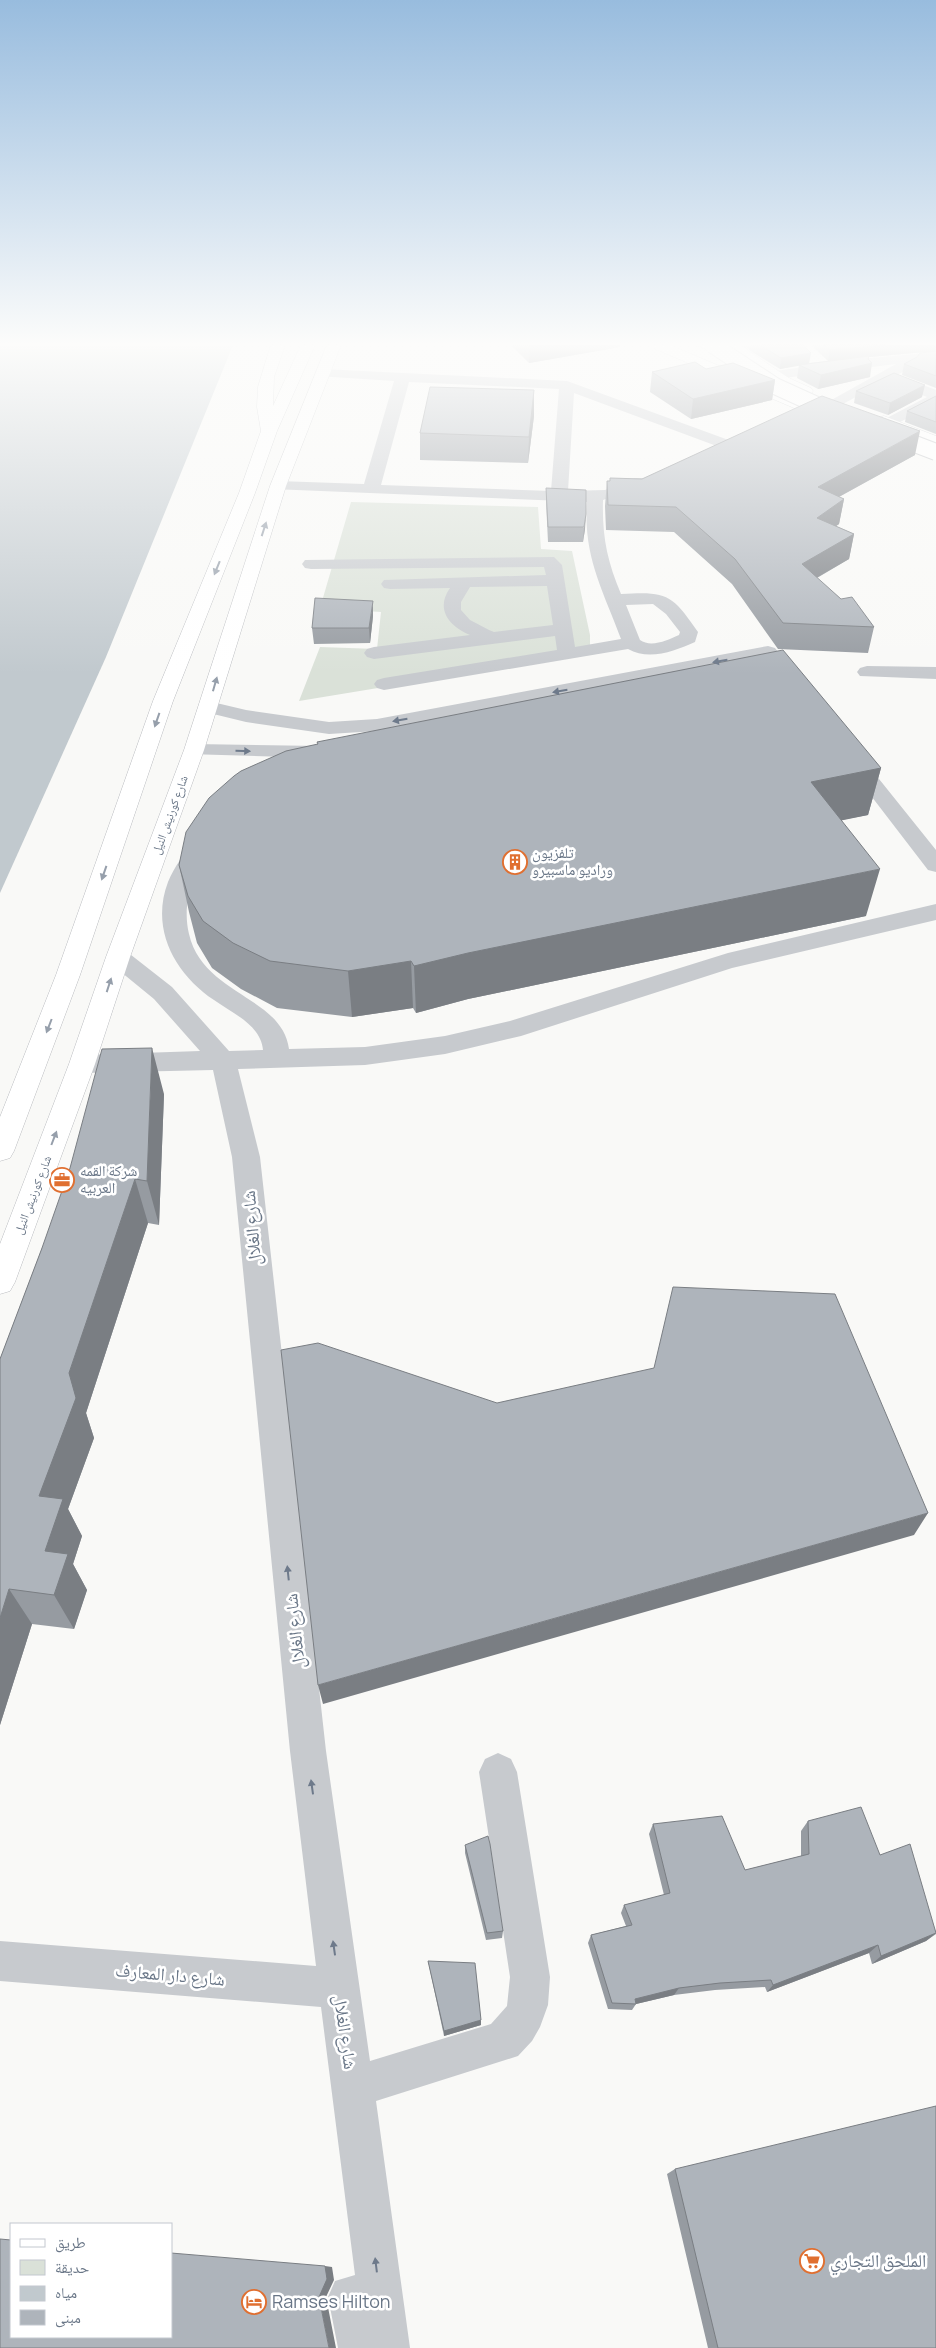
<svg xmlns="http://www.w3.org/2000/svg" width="936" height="2348" font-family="Manrope,'Noto Naskh Arabic',sans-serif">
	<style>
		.green { fill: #dae1d8 }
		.water { fill: #c1c9ce }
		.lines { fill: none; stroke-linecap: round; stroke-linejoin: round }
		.major-casing { stroke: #babdc2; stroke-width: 1 }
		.highway-casing { stroke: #babcc0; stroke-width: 1 }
		.minor { fill: #c7cace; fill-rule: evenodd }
		.major { fill: #fff; fill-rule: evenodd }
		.highway { fill: #fff; fill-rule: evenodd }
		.highway-bridge-casing { stroke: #babcc0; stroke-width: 18; stroke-linecap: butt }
		.highway-bridge { stroke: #fff; stroke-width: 16 }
		.wall { fill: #969ba1 }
		.shaded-wall { fill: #7a7e83 }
		.building { fill: #aeb4bb; stroke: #7a7e83 }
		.oneway { fill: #969fab }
		.oneway2 { fill: #6e7a8b }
		.labels { text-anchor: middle; stroke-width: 5; stroke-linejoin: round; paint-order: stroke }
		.far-street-label { font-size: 12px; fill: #697687; stroke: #fff }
		.poi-label { font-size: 15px; fill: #697687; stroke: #fff; text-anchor: start }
		.near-street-label { font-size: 18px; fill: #697687; stroke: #fff }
		.near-poi-label { font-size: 18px; fill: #697687; stroke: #fff; text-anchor: start }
	</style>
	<rect width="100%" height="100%" fill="#f9f9f7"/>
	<path class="green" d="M351 502 538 507 541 549 572 551 590 635V653L299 701 320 647 377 649 381 612 320 608Z"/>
	<path class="water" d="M0 345H233L106 657 0 893Z"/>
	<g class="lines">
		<defs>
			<path id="major" d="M651 345H670L837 416 840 419 832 424 827 422 653 348Z
				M723 345H740L793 381 786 385 781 384Z
				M884 416 936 436V446L879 424 876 421 879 418Z"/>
			<path id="highway" d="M271 345H285L274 377 273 406 301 345H315L277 431 255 493 173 701 80 975 14 1151 10 1158 0 1161V1117L56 975 153 701 239 493 261 431 257 407 258 387Z
				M327 345H341L286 486 204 750 130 957 95 1064 15 1282 10 1291 0 1294V1244L69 1064 106 957 184 750 270 486Z
				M697 345H716L811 388 813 391 811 394H801Z"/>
		</defs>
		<use href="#major" class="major-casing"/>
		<use href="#highway" class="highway-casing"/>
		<path class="minor" d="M726 345H753L751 348 727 350Z
			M936 352V360L916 362 914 366 897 375 936 390V404L888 428 883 426 880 423 883 420 927 397 886 381 839 406 834 408 826 403 896 364 776 379 769 375 776 371 850 360Z
			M322 369 567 381 734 442 736 445 734 448H722L574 393 568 491 605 490 635 478H647L649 481 647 484 603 500C602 536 607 561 621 594 667 591 672 594 698 632L695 642C675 651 649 661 628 649L384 690 377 688 374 684 377 680 384 678 557 650 555 636 374 659 367 657 364 653 367 649 374 647 470 635C449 626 435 609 450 588L390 589 384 588 381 584 384 580 546 575 544 567 311 569 305 568 302 564 305 560 554 557 562 565 575 647 621 639C603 590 583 557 587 502L272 489 270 486 272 483 278 481 364 484 394 381 317 376 315 373 317 370ZM409 382 559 389 551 491 381 485ZM547 586 553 625 494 632 489 630 470 620 461 610V602L470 587ZM653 604 666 614 680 632 679 635C668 640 651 648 640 640L626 605Z
			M768 646 775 648 798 677 801 681 798 685H784L763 659 377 731 329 734 246 722 201 711 198 707 201 703 208 701 246 710 329 722 377 719Z
			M867 666 936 667V679L860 676 857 672 860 668Z
			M194 744 320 746 327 748 330 752 327 756 320 758 187 754 184 750 187 746Z
			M852 752 859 754 936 850V872L928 870 842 758 845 754Z
			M202 838 210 840 213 845C195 873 181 900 189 934 203 995 282 996 289 1049L365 1047 445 1036 510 1021 728 953 936 904V920L732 968 521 1036 445 1054 365 1065 238 1069 260 1157 326 1751 370 2061 491 2024 507 2006 510 1977 479 1772 485 1759 498 1753 511 1759 517 1772 550 1977 548 2005 540 2027 532 2041 518 2056 376 2101 410 2348H338L328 2297 335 2281 355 2275 321 2007 0 1981V1941L316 1966 290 1751 232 1157 213 1070 82 1073 73 1071 69 1064 73 1057 82 1055 200 1051 154 999 110 963 106 957 110 951 118 949 126 951 172 987 229 1051 263 1050C261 1025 232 1013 214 1000 175 974 150 929 168 882 174 867 185 853 194 840Z"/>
		<use href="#major" class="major"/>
		<use href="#highway" class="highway"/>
		<defs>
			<path id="highway-bridge" d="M713 345 775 386 843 417
				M881 431 936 452"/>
		</defs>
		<use href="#highway-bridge" class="highway-bridge-casing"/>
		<use href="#highway-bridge" class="highway-bridge"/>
	</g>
	<path class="wall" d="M511 345H620V347L529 363Z
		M750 345H803L809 363 828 361 811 345H936V351L869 357 870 377 818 389 797 378 799 365 780 369 749 350Z
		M936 351V388L902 375 904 364Z
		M706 369 775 380 772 400 691 419 650 392 652 372Z
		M534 390V416L528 463 420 460V433Z
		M856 391 922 397 888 415 854 403Z
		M936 396V434L905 422 907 411Z
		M915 455 839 497 844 499 839 524 836 526 854 534 849 559 817 578 841 599 874 627 868 653 778 649 732 584 674 532 606 530 605 506 607 481 642 479Z
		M546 488 585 529 583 542H548L546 502Z
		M373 616 370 643 314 644 312 628Z
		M317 742 881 768 868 815 841 820 866 916 468 999 416 1013 413 1008 352 1017 277 1008 241 989 212 968 197 943 189 912 179 865 318 744Z
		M164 1094 159 1225 148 1223 86 1413 94 1438 68 1509 82 1536 73 1564 87 1590 74 1629 32 1624 0 1725V1359L42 1248Z
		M808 1821 880 1855 936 1934 926 1941 872 1964 869 1953 767 1992 765 1987 715 1990 674 1995 636 2004 632 2010 608 2009 588 1943 591 1935 626 1926 621 1913 624 1905 664 1895 649 1834 653 1824 745 1870 801 1856V1831Z
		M465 1845 503 1931 502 1938 486 1940 465 1853Z
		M428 1961 481 2025 444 2036Z
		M675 2169 936 2348H708L667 2174Z"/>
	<path class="shaded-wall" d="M530 345H620V347L529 363Z
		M885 345H936V351L869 357 867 364 872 363 870 377 818 389 821 375 828 361 830 350Z
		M811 353 809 364 780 369 781 358Z
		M775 380 772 400 691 419 693 399Z
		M925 385 922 397 888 415 890 403Z
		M534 390V416L528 463 529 437Z
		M920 431 915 455 813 511 818 487Z
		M844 499 839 524 812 543 817 518Z
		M586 514 585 529 583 542 584 527Z
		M854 534 849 559 797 589 802 564Z
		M373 601V616L370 643 369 628Z
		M881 768 868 815 800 829 811 782Z
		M880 869 866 916 468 999 416 1013 414 966 468 953Z
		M411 961 413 1008 352 1017 348 971Z
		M152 1048 164 1094 159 1225 147 1181Z
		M135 1179 148 1223 86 1413 94 1438 68 1509 82 1536 73 1564 87 1590 74 1629 54 1595 45 1551 39 1496 69 1373Z
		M928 1513 914 1535 323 1704 318 1685Z
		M9 1589 32 1624 0 1725V1618Z
		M936 1933 926 1941 872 1964 881 1956Z
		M878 1945 869 1953 767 1992 773 1985Z
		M679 1988 674 1995 636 2004 635 1999Z
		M481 2020V2025L444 2036V2031Z
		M325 2266 332 2267 334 2280 326 2297 336 2348H329L319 2297Z"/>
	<path class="building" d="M760 345H803L811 353 781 358Z
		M824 345H885L830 350Z
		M936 351V376L904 364 917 357 920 353Z
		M869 356 868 359 872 363 821 375 799 365Z
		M695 362 706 369 733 363 775 380 693 399 652 372Z
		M894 373 925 385 890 403 856 391Z
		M430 387 534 390 529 437 420 433Z
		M822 396 920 431 818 487 844 499 817 518 854 534 802 564 841 599 852 597 874 627 783 623 735 559 676 507 608 505 607 481H610V478L642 479Z
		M936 396V422L907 411Z
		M546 488 586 490V514L584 527H548Z
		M315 598 373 601 369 628H312Z
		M783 650 881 768 811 782 880 869 468 953 414 966 411 961 348 971 270 961 233 943 203 921 188 896 179 865 186 832 209 798 234 776 241 771 286 751 318 744 317 742Z
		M152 1048 147 1181 135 1179 69 1373 76 1398 39 1496 63 1499 45 1551 68 1554 54 1595 9 1589 0 1618V1359L42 1248 70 1168 102 1049Z
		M673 1287 835 1294 928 1513 318 1685 281 1350 318 1343 497 1403 654 1368Z
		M861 1807 880 1855 910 1844 936 1933 881 1956 878 1945 773 1985 771 1980 720 1983 679 1988 635 1999 636 2004 612 2003 591 1935 632 1925 624 1905 670 1893 653 1824 722 1816 745 1870 809 1854 808 1821Z
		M488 1836 490 1844 503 1931 487 1933 465 1845Z
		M428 1961 475 1963 481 2020 444 2031Z
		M936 2106V2348H718L675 2169Z
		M0 2239 11 2240V2337H171V2253L325 2266 327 2279 319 2297 329 2348H0Z"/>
	<defs><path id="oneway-solid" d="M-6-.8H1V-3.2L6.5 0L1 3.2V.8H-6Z" transform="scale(1.25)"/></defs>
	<g class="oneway">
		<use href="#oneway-solid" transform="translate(264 529) rotate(-72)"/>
		<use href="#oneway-solid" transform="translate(217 568) rotate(112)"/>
		<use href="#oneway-solid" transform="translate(215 684) rotate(-74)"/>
		<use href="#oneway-solid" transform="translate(157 720) rotate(109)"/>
		<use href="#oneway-solid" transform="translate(104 873) rotate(109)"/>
		<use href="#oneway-solid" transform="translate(109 985) rotate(-72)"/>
		<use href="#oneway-solid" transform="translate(49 1026) rotate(111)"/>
		<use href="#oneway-solid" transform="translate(54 1138) rotate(-69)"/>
	</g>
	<g class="oneway2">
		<use href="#oneway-solid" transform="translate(720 661) rotate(170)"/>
		<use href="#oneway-solid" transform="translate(560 691) rotate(170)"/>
		<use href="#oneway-solid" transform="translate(400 720) rotate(170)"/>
		<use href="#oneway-solid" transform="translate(243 751) rotate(2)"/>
		<use href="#oneway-solid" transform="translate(288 1573) rotate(-96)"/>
		<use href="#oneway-solid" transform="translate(312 1787) rotate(-98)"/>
		<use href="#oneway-solid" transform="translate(334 1948) rotate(-98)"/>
		<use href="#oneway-solid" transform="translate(376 2265) rotate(-97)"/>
	</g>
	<linearGradient id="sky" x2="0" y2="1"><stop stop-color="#98bcde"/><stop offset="0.51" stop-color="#fcfcfb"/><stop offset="1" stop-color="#fcfcfb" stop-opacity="0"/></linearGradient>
	<rect width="936" height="674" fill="url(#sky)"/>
	<defs>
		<symbol id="building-ring" viewBox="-11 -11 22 22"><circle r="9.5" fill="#fff" stroke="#e06f30" stroke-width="1.5"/><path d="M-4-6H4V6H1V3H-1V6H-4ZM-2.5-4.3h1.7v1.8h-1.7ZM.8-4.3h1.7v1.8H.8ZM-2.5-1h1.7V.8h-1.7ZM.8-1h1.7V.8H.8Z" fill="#e06f30"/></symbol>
		<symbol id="office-ring" viewBox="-11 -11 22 22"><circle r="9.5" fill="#fff" stroke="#e06f30" stroke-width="1.5"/><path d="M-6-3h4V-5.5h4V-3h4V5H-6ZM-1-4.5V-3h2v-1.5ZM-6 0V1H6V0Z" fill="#e06f30"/></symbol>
		<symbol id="supermarket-ring" viewBox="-11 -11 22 22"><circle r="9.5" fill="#fff" stroke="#e06f30" stroke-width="1.5"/><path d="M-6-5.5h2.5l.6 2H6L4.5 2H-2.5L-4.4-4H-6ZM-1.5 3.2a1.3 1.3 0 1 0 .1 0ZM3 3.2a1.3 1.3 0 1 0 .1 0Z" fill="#e06f30"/></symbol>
		<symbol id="hotel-ring" viewBox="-11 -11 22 22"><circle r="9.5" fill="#fff" stroke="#e06f30" stroke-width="1.5"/><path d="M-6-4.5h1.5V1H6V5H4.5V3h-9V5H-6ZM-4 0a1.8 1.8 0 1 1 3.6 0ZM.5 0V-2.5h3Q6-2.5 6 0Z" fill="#e06f30"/></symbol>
	</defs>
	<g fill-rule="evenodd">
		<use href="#building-ring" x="501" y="848" width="28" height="28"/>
		<use href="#office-ring" x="48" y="1166" width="28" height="28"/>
		<use href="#supermarket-ring" x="798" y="2247" width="28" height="28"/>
		<use href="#hotel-ring" x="240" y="2288" width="28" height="28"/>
	</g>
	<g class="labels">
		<g class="far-street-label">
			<text transform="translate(170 815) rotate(-70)" y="4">شارع كورنيش النيل</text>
			<text transform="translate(33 1195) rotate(-69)" y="4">شارع كورنيش النيل</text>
		</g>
		<g class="poi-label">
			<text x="532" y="858">تلفزيون<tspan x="532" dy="17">وراديو ماسبيرو</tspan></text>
			<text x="80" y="1176">شركة القمه<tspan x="80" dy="17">العربيه</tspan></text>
		</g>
		<g class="near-street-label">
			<text transform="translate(252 1228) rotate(-95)" y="6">شارع الغلال</text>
			<text transform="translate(295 1631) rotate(-96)" y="6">شارع الغلال</text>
			<text transform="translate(170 1975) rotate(5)" y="6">شارع دار المعارف</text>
			<text transform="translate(345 2032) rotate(82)" y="6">شارع الغلال</text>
		</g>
		<g class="near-poi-label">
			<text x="830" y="2267">الملحق التجاري</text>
			<text x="272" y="2308">Ramses Hilton</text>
		</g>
	</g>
	<rect x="10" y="2223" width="162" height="115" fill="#ffffff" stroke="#c3c8cf"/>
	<rect x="20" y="2239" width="25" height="8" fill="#ffffff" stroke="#c3c8cf"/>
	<text x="55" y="2248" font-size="15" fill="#697687">طريق</text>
	<rect x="20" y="2260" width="25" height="15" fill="#dae1d8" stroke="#c3c8cf"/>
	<text x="55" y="2273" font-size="15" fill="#697687">حديقة</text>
	<rect x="20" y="2286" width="25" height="15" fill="#c1c9ce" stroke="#c3c8cf"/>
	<text x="55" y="2298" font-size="15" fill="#697687">مياه</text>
	<rect x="20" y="2310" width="25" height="15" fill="#aeb4bb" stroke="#c3c8cf"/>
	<text x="55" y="2323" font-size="15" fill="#697687">مبنى</text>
</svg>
